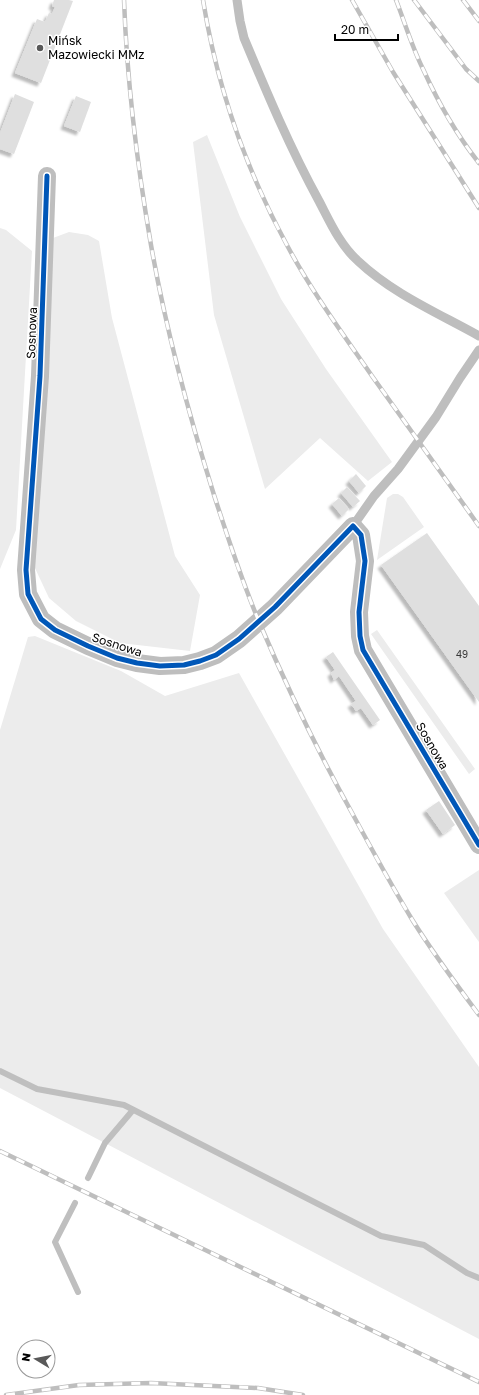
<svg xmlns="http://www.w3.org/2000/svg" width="479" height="1395" font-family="'Golos Text',sans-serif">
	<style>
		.green { fill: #ececec }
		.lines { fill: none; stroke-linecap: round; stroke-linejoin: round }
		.stream { stroke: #bfbfbf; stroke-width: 6 }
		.building { fill: #dfdfdf; filter: url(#shadow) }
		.lane { stroke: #bebebe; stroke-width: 9 }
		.street { stroke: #bebebe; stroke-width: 18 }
		.rail-casing { stroke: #bebebe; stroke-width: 4.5 }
		.rail { stroke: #fff; stroke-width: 3; stroke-dasharray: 9; stroke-linecap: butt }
		.cycleway-casing { stroke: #fff; stroke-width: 8 }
		.cycleway { stroke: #0057b8; stroke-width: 5 }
		.poi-dot { fill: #595959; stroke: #fff; stroke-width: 1.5 }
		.labels { text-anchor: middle; stroke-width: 3; stroke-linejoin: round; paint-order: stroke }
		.number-label { font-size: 10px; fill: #383838 }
		.poi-label { font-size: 12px; fill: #000; stroke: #fff; text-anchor: start }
		.street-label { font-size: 12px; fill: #000; stroke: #fff }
	</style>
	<defs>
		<filter id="shadow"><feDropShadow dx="-3.5" dy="3.5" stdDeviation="1" flood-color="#0004"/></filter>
	</defs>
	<rect width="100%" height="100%" fill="#fff"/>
	<path class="green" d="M207 135 240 217 281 299 326 369 392 462 368 481 320 438 265 489 214 315 193 142Z
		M0 228 6 230 32 251 16 530 0 569Z
		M69 232 88 235 99 241 112 318 175 556 200 595 190 651 120 643 76 621 49 598 34 566 53 238Z
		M393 494H398L403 497 424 527 377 560 387 498Z
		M377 630 475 769 469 774 371 634Z
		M35 636 121 671 165 696 239 673 383 929 479 1067V1339L0 1088V730L28 637Z
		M479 870V942L444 893Z"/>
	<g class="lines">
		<path class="stream" d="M0 1071 37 1089 124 1105 381 1236 424 1245 467 1273 479 1278
			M88 1178 105 1143 133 1110
			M75 1203 55 1242 78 1292"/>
	</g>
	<path class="building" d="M54 0H69L73 1 41 83 15 73 37 19 45 22 49 13 52 14 55 7 52 6Z
		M15 94 34 102 14 154 0 149V133Z
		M76 96 91 102 80 132 64 126Z
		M356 474 366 486 359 493 349 481Z
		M347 487 360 501 353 507 341 493Z
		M339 498 349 509 342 516 332 504Z
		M427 533 479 606V702L381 565Z
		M333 652 380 720 373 725 361 708 356 711 351 704 356 701 339 676 334 680 331 673 335 670 326 657Z
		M439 801 455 825 443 834 426 810Z"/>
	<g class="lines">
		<path class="lane" d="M237 0 240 21 244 38C267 93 290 148 319 201 330 222 340 245 358 261 393 294 438 313 479 336
			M353 526 374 496 398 469 436 417 460 378 479 350"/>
		<path class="street" d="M47 176 40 376 26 570 28 594 41 619 55 630 88 646 117 658 137 663 160 666 184 665 200 661 216 655 239 639 275 607 353 526 361 535 365 561 359 612 360 636 363 650 479 845"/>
		<defs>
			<path id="rail" d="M124 0C127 82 137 164 151 245 166 330 188 412 214 495 228 538 242 582 260 624 287 687 317 750 351 811 371 848 391 885 413 921 433 953 456 984 479 1015
				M203 0C217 87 246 170 288 247 312 292 343 334 372 376 408 426 443 476 479 526
				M352 0 393 72 479 208
				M396 0C405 23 412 47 423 69 438 102 456 134 479 163
				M414 0 466 69 479 81
				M463 0 479 21
				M0 1151 479 1382
				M6 1395 79 1385 151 1383 258 1388 303 1395"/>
		</defs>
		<use href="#rail" class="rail-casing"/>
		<use href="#rail" class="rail"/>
		<defs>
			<path id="cycleway" d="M47 176 40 376 26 570 28 594 41 619 55 630 88 646 117 658 137 663 160 666 184 665 200 661 216 655 239 639 275 607 353 526 361 535 365 561 359 612 360 636 363 650 479 845"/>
		</defs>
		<use href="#cycleway" class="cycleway-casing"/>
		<use href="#cycleway" class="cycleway"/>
	</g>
	<circle class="poi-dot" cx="40" cy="48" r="4"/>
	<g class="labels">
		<g class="number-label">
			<text x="462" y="658">49</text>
		</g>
		<g class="poi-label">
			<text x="48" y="45">Mińsk<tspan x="48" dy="14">Mazowiecki MMz</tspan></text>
		</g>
		<g class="street-label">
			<text transform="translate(32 333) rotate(-88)" y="4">Sosnowa</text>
			<text transform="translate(117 645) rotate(18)" y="4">Sosnowa</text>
			<text transform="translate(432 746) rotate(60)" y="4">Sosnowa</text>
		</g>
	</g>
	<g transform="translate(36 1359) rotate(280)"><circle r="19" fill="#ffffff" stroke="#999999"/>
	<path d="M0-3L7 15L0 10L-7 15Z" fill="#595959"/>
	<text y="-6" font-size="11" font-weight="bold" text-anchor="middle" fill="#000000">N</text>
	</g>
	<path d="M335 34v6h63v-6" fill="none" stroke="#000000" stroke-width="2"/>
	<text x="341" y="34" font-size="12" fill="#000000" stroke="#ffffff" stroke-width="3" paint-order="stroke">20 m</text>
</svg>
